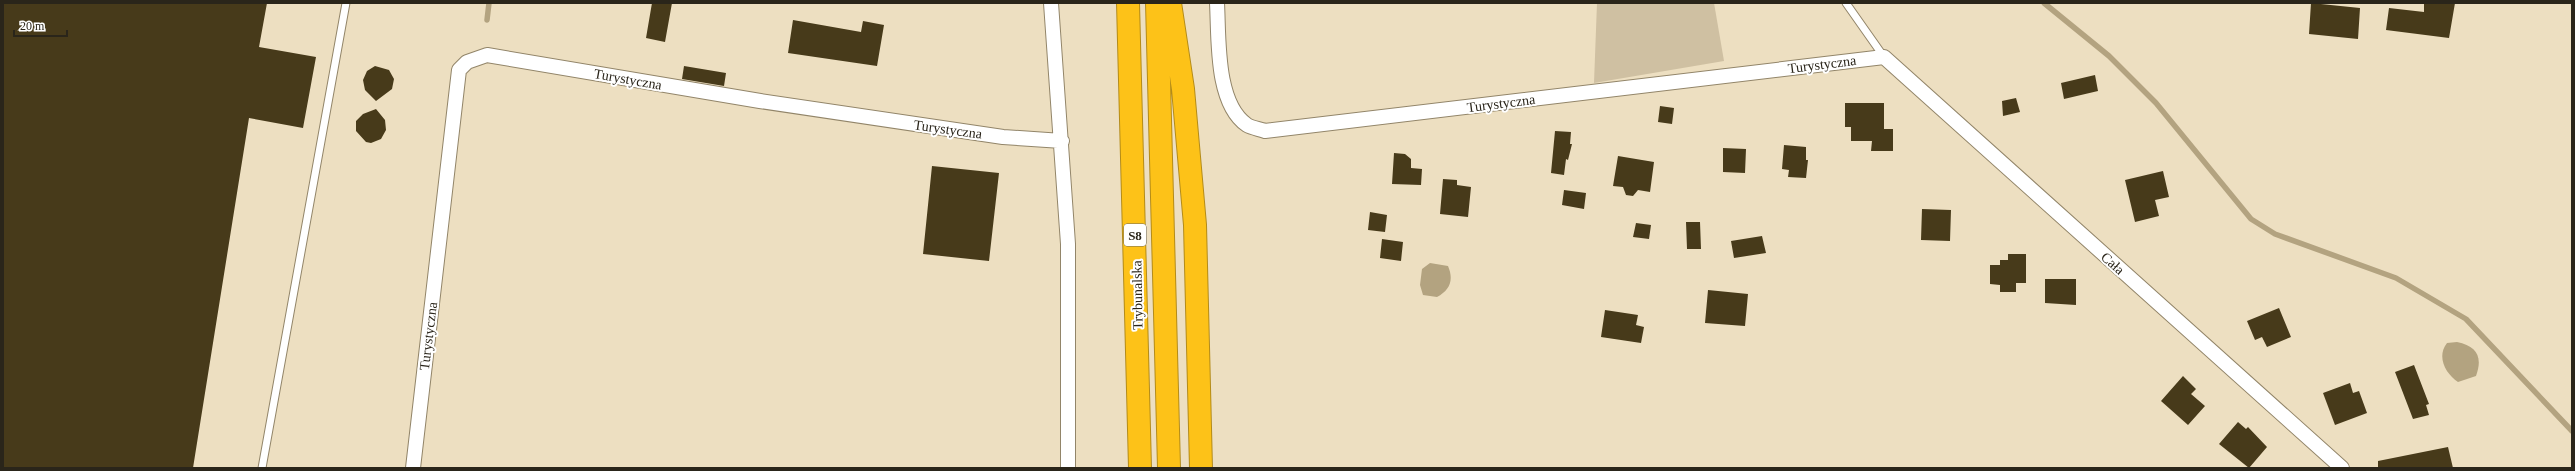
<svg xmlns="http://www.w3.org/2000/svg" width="2575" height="471" font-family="'Times New Roman',serif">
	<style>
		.green { fill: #cfc0a2 }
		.water { fill: #b3a380 }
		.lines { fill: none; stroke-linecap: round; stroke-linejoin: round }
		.stream { stroke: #b3a380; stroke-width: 5.5 }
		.building { fill: #473a1a }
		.lane-casing { stroke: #928569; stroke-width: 9 }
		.street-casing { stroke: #928569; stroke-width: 16 }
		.highway-casing { stroke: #b38b19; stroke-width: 24 }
		.lane { stroke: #fff; stroke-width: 7 }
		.street { stroke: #fff; stroke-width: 14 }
		.highway { stroke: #fdc218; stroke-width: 22 }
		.labels { text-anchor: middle; stroke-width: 4; stroke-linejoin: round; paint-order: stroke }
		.shield { fill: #fff; stroke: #6a665f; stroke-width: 1 }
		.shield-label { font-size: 13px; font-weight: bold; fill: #2a251a }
		.street-label { font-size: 14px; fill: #2a251a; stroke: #fff }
	</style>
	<rect width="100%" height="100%" fill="#eddfc1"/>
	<path class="green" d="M1597 3H1714L1724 61 1594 83Z"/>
	<path class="water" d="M1430 263 1448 266C1454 280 1450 290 1437 297L1423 295 1420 285 1422 269Z
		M2457 342C2477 346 2483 357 2476 376L2458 382C2446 374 2436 357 2447 343Z"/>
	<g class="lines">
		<path class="stream" d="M2044 3 2109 56 2156 103 2251 219 2275 234 2396 278 2466 319 2572 431
			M487 20 489 3"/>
	</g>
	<path class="building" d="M3 3H267L259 47 316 57 303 128 249 118 193 468H3Z
		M652 3H672L665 42 646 38Z
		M2311 3 2360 8 2358 39 2309 34Z
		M2424 3H2455L2449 38 2386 30 2389 8 2424 12Z
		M793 20 861 32 863 21 884 25 877 66 788 53Z
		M375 66 389 70 394 79 392 89 376 101 365 90 363 80 367 71Z
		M684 66 726 73 724 86 682 79Z
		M2095 75 2098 91 2064 99 2061 83Z
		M2016 98 2020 112 2003 116 2002 101Z
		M1845 103H1884V129H1893V151H1871L1872 141H1851V127H1845Z
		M1660 106 1674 108 1672 124 1658 122Z
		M376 109 385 120 386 130 381 139 371 143 366 142 356 131V121L363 114Z
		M1555 131 1571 132 1570 144H1572L1568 160 1566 159 1564 175 1551 173Z
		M1784 145 1806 147V160H1808L1806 178 1788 177 1789 170 1782 169Z
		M1723 148 1746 149 1745 173 1723 172Z
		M1394 153 1405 154 1411 159V168L1422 169 1421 185 1392 184Z
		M1618 156 1654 162 1650 192 1638 190 1633 196 1626 195 1623 187 1613 186Z
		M932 166 999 173 989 261 923 254Z
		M2163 171 2169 197 2155 200 2159 216 2135 222 2125 180Z
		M1443 179 1457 180V185L1471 187 1468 217 1440 214Z
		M1564 190 1586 193 1584 209 1562 205Z
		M1922 209 1951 210 1950 241 1921 240Z
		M1370 212 1387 215 1385 232 1368 230Z
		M1686 222H1700L1701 249H1687Z
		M1636 223 1651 225 1649 239 1633 237Z
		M1762 236 1766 253 1734 258 1731 241Z
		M1382 239 1403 242 1401 261 1380 258Z
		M2008 254H2026V283H2016V292H2000V285L1990 284V265H2000V260H2008Z
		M2045 279H2076V305L2045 303Z
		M1708 290 1748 294 1745 326 1705 323Z
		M2279 308 2291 337 2267 347 2262 337 2255 340 2247 321Z
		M1605 310 1638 315 1636 325 1644 327 1641 343 1601 337Z
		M2414 365 2429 404 2426 405 2429 415 2413 419 2395 372Z
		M2183 376 2196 389 2191 394 2205 406 2188 425 2161 401Z
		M2350 383 2353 393 2359 391 2367 413 2335 425 2323 393Z
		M2238 422 2246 429 2248 427 2267 447 2249 468 2219 444Z
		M2448 447 2453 468H2378V461Z"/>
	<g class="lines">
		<defs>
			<path id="lane" d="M1846 3 1884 57
				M262 468 346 3"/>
			<path id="street" d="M1051 3 1068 244V468
				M1217 3C1219 37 1215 103 1247 125 1252 128 1260 129 1265 131L1884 57 2342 468
				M413 468 459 70 467 62 487 55 760 101 1003 137 1062 141"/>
			<path id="highway" d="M1128 3 1140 468
				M1157 3 1169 468
				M1170 3 1183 89 1195 225 1201 468"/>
		</defs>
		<use href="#lane" class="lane-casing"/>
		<use href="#street" class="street-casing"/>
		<use href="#highway" class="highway-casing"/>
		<use href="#lane" class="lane"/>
		<use href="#street" class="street"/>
		<use href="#highway" class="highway"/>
	</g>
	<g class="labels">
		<rect class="shield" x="1124" y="224" width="22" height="22" rx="3"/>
		<g class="shield-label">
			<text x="1135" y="240">S8</text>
		</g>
		<g class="street-label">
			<text transform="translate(1822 64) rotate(-7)" y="5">Turystyczna</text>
			<text transform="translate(628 79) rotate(10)" y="5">Turystyczna</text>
			<text transform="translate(1501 103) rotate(-7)" y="5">Turystyczna</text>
			<text transform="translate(948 129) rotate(8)" y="5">Turystyczna</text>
			<text transform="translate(2113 263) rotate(42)" y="5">Cała</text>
			<text transform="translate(1137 295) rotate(-91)" y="5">Trybunalska</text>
			<text transform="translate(428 336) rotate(-83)" y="5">Turystyczna</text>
		</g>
	</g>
	<rect width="2575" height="471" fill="none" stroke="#2a251a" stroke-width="8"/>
	<path d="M14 30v6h53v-6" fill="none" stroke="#2a251a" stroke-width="2"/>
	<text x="20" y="30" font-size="12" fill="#2a251a" stroke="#ffffff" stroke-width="3" paint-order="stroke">20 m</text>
</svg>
